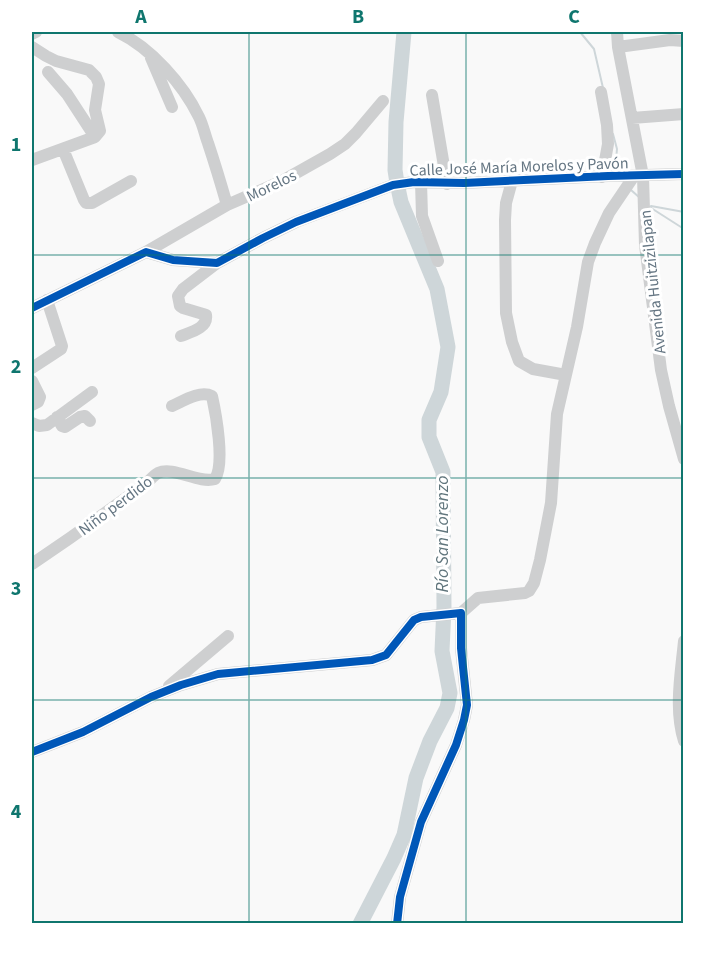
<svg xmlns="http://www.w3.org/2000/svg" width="715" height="955" font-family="'Source Sans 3',sans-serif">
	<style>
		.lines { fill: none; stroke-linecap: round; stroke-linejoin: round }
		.stream { stroke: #ced6d9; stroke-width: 2 }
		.river { stroke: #ced6d9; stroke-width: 15 }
		.minor { stroke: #cecfd0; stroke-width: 12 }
		.cycleway-casing { stroke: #fff; stroke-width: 11 }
		.cycleway { stroke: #0057b8; stroke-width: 8 }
		.grid { fill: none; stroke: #0f766e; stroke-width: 1.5; stroke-opacity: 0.55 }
		.labels { text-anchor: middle; stroke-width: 6; stroke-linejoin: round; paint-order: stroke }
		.street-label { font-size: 16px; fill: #657683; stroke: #fff }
		.water-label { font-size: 18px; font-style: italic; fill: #60757c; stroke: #fff }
		.neatline { fill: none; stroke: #0f766e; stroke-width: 2 }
		.grid-label { font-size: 20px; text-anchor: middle; font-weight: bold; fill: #0f766e }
	</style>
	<rect width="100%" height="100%" fill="#f9f9f9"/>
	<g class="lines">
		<path class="stream" d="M580 32 594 49 603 88
			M613 134 617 149 615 170
			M631 190 640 198
			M648 206 684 229
			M651 206 684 212"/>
		<path class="river" d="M360 924 394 858 404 835 416 778 430 741 447 708 450 693 442 651 444 607 443 472 429 437V420L441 392 448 347 437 289 401 202 397 183 395 170 396 122 404 32"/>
		<path class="minor" d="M118 32C151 48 183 84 199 117 203 125 205 135 208 143 215 164 221 184 227 205
			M617 32 618 47 643 176 645 245 661 370 669 406 684 459
			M32 34 36 32
			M32 47 46 56 56 61 89 70 96 77 99 84 95 110 100 131 95 137 32 160
			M618 47 670 40 684 41
			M151 58 172 107
			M48 72 67 94 95 137
			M601 92 607 125 608 144 602 177
			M432 95 447 184
			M632 118 684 114
			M63 149 84 200 86 203H92L131 181
			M512 181 506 203 505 220 506 313 512 342 519 361 533 369 566 375
			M421 182 422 216 438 261
			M146 252 227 205 282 181 330 154 345 144 356 133 383 101
			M32 308 146 252 173 260 217 263 263 238 296 222 393 185 414 182 464 183 608 176 684 174
			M181 336C191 332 208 328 206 315L203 314 183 308 180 306 178 296 183 289 217 263
			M32 368 61 349 62 346 47 300
			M32 381 40 397 38 402 32 405
			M57 417 62 426 65 427 80 417 85 416 90 421
			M32 423 39 426 47 425 92 392
			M32 564 70 538 147 483C151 479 154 475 158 473 174 466 198 484 215 479 225 464 216 414 212 396 200 390 183 401 172 406
			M461 613 478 598 525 593 529 591 534 583 540 560 551 503 557 414 577 327 588 262 595 243 609 213 634 176
			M684 641C681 673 674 709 684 741
			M169 686 228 636
			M32 752 83 732 151 697 181 685 218 674 372 660 386 655 414 620 421 617 461 613V648L467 705 464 720 456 745 421 822 400 897 397 924"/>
		<defs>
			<path id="cycleway" d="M32 308 146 252 173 260 217 263 263 238 296 222 393 185 414 182 464 183 608 176 684 174
				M32 752 83 732 151 697 181 685 218 674 372 660 386 655 414 620 421 617 461 613V648L467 705 464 720 456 745 421 822 400 897 397 924"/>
		</defs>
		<use href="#cycleway" class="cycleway-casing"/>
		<use href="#cycleway" class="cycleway"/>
	</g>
	<path class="grid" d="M249 32V924M466 32V924M32 255H684M32 478H684M32 700H684"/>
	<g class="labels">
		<g class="street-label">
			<text transform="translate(519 166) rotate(-2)" y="6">Calle José María Morelos y Pavón</text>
			<text transform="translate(271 185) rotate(-26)" y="6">Morelos</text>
			<text transform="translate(652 282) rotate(-96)" y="6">Avenida Huitzizilapan</text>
			<text transform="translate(115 505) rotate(-37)" y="6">Niño perdido</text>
		</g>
		<g class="water-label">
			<text transform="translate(442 534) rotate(-90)" y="6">Río San Lorenzo</text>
		</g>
	</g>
	<rect width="715" height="955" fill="none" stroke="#ffffff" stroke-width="66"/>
	<rect x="33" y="33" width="649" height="889" class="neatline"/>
	<g class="grid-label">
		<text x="141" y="23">A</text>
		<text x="358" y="23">B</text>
		<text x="574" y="23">C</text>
		<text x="16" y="151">1</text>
		<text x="16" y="373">2</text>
		<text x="16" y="595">3</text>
		<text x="16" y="818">4</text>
	</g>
</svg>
